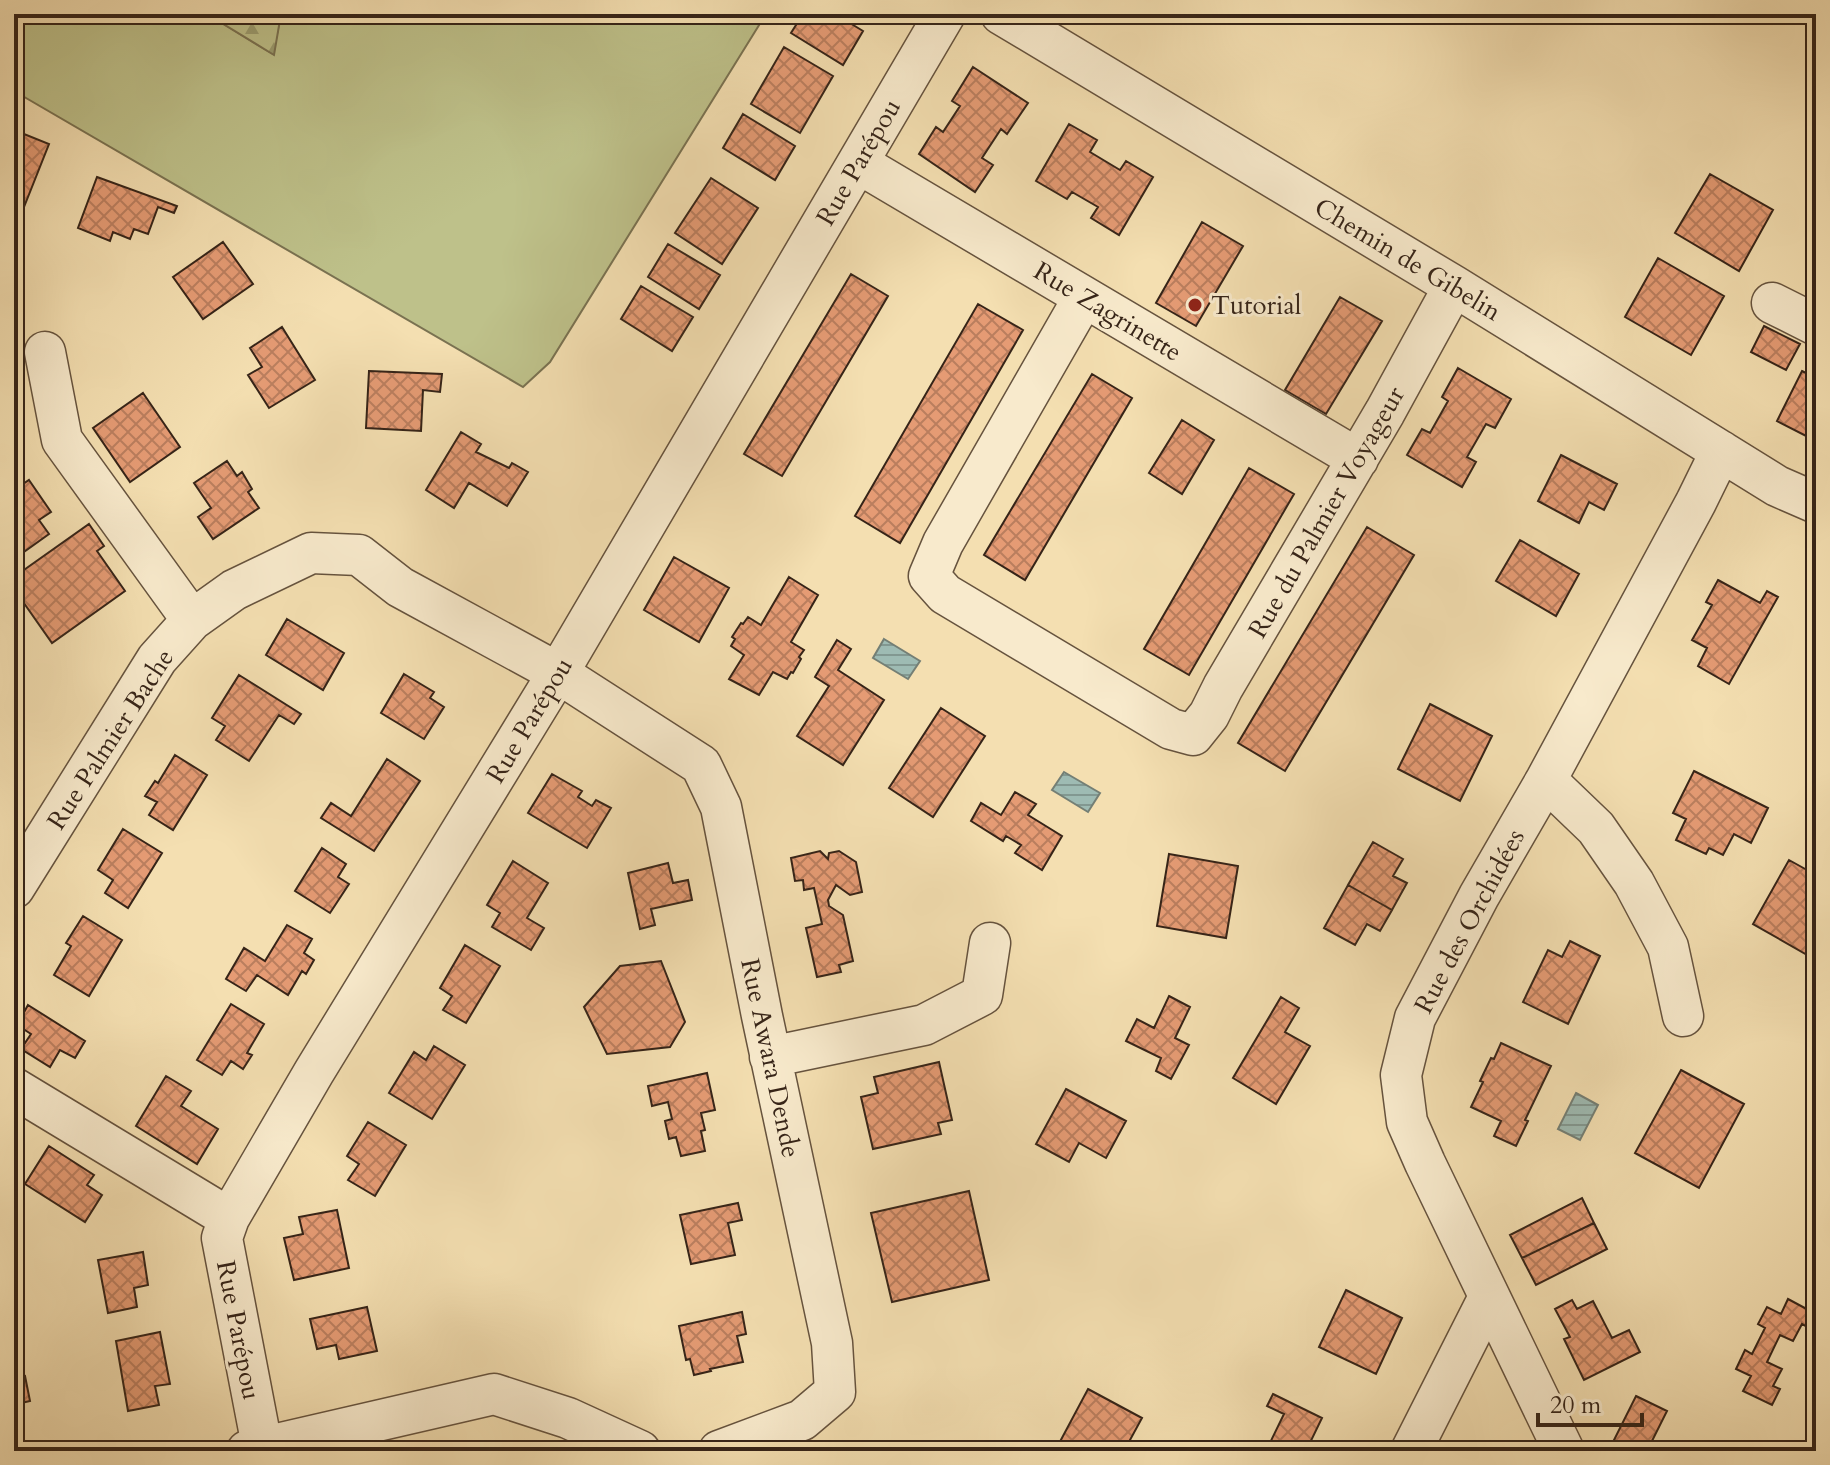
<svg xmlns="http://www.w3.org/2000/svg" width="1830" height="1465" font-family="Cardo,serif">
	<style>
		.grass { fill: #bec18a; stroke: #7a7251; stroke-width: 2 }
		.forest { fill: url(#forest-firs); stroke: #7a7251; stroke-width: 2 }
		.water { fill: url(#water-rules); stroke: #747f75; stroke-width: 2 }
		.building { fill: url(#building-cross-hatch); stroke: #362418; stroke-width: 2 }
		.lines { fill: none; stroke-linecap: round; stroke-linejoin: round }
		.minor-casing { stroke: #66533e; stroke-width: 43 }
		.minor { stroke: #f8eacc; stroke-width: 40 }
		.poi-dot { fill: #8f2418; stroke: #f8eacc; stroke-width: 3 }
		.labels { text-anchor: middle; stroke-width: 6; stroke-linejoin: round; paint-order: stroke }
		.street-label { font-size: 26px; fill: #362418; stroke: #f8eacc }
		.poi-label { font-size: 26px; fill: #362418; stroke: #f8eacc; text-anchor: start }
	</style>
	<defs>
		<pattern id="forest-firs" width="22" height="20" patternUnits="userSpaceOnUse" patternTransform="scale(2)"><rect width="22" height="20" fill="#bec18a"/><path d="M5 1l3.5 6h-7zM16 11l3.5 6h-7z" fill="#9b9d70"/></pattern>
		<pattern id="water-rules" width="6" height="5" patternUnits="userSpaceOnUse" patternTransform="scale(2)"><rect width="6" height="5" fill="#9ebbb3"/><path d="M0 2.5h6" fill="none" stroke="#829891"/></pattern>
		<pattern id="building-cross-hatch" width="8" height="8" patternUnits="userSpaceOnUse" patternTransform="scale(2)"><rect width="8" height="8" fill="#e59b74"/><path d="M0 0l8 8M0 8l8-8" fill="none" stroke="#ba7e5e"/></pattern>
	</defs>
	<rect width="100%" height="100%" fill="#f4dfb1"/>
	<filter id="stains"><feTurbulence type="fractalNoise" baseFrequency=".0025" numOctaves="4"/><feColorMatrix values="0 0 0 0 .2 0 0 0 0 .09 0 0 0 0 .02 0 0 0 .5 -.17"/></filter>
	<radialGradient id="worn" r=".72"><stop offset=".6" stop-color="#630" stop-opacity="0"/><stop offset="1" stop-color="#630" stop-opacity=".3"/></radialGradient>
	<path class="grass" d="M14 14H207L273 54 281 14H766L550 362 523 387 14 91Z"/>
	<path class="forest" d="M207 14H281L274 55Z"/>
	<path class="water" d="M884 639 920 661 908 679 873 658Z
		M1064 772 1100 793 1088 812 1052 790Z
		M1576 1093 1598 1105 1580 1140 1558 1129Z"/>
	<path class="building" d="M803 14H835L863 31 843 65 791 33Z
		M784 47 833 76 800 133 751 104Z
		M973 67 1028 103 1007 134 1001 129 982 158 993 165 975 192 919 154 936 127 943 132 960 106 952 101Z
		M743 114 795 146 775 180 723 148Z
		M1069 124 1097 140 1090 152 1120 170 1126 161 1153 177 1119 235 1091 218 1098 207 1072 192 1067 199 1036 181Z
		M14 130 49 144 24 207 14 203Z
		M1710 174 1773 210 1739 271 1675 233Z
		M97 177 177 206 174 213 158 207 148 234 134 229 130 239 113 232 110 241 78 228Z
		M711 178 758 208 722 264 675 233Z
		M1202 222 1243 246 1196 326 1156 303Z
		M223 242 253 284 203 319 173 277Z
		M668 244 720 275 699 309 648 277Z
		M1658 258 1724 296 1691 355 1625 317Z
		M851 274 888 296 782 476 744 454Z
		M641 286 693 317 672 351 621 319Z
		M1340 297 1382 321 1326 414 1285 390Z
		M978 304 1023 330 900 543 855 516Z
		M1764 326 1800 344 1786 370 1751 352Z
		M282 327 315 380 269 408 248 375 262 367 250 348Z
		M1458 368 1511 399 1495 428 1486 424 1467 457 1476 462 1462 487 1407 455 1422 429 1430 433 1448 401 1442 397Z
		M369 371 442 374 440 392 423 390 421 431 366 428Z
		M1802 371 1816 378V441L1777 421Z
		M1092 374 1132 398 1025 580 984 555Z
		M143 393 180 447 130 482 93 428Z
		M1182 420 1214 440 1182 494 1149 473Z
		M461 432 481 444 476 452 509 468 512 463 528 472 507 506 469 483 454 508 426 490Z
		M1561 455 1617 484 1604 510 1589 502 1579 523 1538 501Z
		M227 461 237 476 242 472 252 489 248 492 259 508 213 539 198 517 211 508 194 483Z
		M1249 468 1294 494 1189 675 1144 649Z
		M29 480 51 512 39 520 49 534 14 559V490Z
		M89 524 104 546 97 551 125 591 52 643 14 589V577Z
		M1367 527 1414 555 1285 771 1238 743Z
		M1520 540 1579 574 1556 616 1496 581Z
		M674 557 729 588 699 642 644 610Z
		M789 577 818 595 791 642 804 650 799 657 801 659 793 673 791 672 787 679 773 672 759 695 729 679 744 655 731 646 735 639 732 637 741 623 743 624 748 617 761 625Z
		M1718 580 1760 603 1767 591 1778 597 1729 684 1698 666 1707 648 1692 640 1712 605 1706 602Z
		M287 619 344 653 323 690 266 655Z
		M837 640 851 649 838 670 884 700 843 765 797 736 829 686 815 677Z
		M404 674 434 692 430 698 444 707 424 739 381 713Z
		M239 675 301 714 294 724 279 715 249 761 216 740 225 726 212 718Z
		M1430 704 1492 736 1460 801 1398 769Z
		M941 708 985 736 933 817 889 788Z
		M175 755 207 775 173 830 149 815 157 802 145 796 155 781 158 783Z
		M387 759 420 781 374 851 321 818 331 803 351 816Z
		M1694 771 1768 808 1751 843 1734 834 1723 855 1709 848 1706 854 1676 840 1686 819 1673 813Z
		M552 774 582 791 578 797 592 806 596 800 611 808 587 848 528 813Z
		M1015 792 1036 804 1028 815 1062 836 1042 870 1015 853 1021 845 1006 836 1003 841 971 821 981 803 1001 815Z
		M123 829 162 853 128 908 105 893 113 880 98 870Z
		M1373 842 1403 859 1393 876 1407 883 1392 910 1348 885Z
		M322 848 346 864 338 877 349 884 330 913 295 891Z
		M820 851 828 859 829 853 839 851 856 862 862 892 850 895 836 885 828 900 829 906 843 915 853 961 839 965 841 972 817 977 806 928 822 924 814 888 804 890 803 880 795 881 791 858Z
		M1169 854 1238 866 1226 938 1157 926Z
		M1789 860 1816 875V960L1753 924Z
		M513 861 548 883 527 918 544 928 531 950 492 927 500 913 487 905Z
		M668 863 673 883 688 880 692 900 651 909 655 925 640 929 628 873Z
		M1348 885 1392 910 1380 931 1367 924 1355 945 1324 928Z
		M83 916 122 940 89 996 54 975 71 946 66 943Z
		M287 925 312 939 304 953 314 960 306 974 302 971 288 995 257 975 246 991 226 979 244 948 265 961Z
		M1570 941 1600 956 1568 1024 1523 1002 1548 950 1562 957Z
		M465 945 500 966 466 1023 443 1010 452 996 440 988Z
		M661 961 685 1022 670 1047 607 1054 584 1007 620 966Z
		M1169 996 1190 1007 1175 1038 1189 1045 1171 1079 1156 1071 1161 1058 1126 1041 1137 1019 1154 1028Z
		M1281 997 1299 1008 1285 1032 1310 1046 1276 1104 1233 1078Z
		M231 1004 264 1024 247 1053 252 1055 243 1069 231 1061 222 1075 197 1060Z
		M28 1005 85 1041 75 1058 60 1050 50 1067 21 1049 31 1034 17 1025Z
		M1501 1043 1551 1066 1525 1120 1528 1121 1516 1146 1494 1136 1501 1121 1471 1107 1483 1082 1480 1081 1491 1058 1494 1059Z
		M434 1046 465 1065 432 1119 389 1093 414 1052 426 1060Z
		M939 1062 952 1120 938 1123 941 1134 873 1149 861 1097 878 1093 874 1077Z
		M1681 1070 1744 1104 1699 1188 1635 1153Z
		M707 1073 715 1110 701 1113 705 1130 701 1131 705 1151 681 1156 676 1137 669 1139 665 1121 672 1119 668 1102 652 1106 648 1086Z
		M166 1076 191 1091 181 1106 218 1129 197 1164 136 1126Z
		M1066 1089 1126 1121 1106 1158 1079 1143 1069 1162 1036 1144Z
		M368 1122 406 1145 375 1196 348 1180 359 1164 347 1156Z
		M49 1146 94 1175 87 1185 102 1195 85 1222 25 1184Z
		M969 1191 989 1280 892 1302 871 1213Z
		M1582 1198 1594 1223 1522 1258 1510 1235Z
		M738 1203 742 1220 728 1223 735 1255 691 1264 680 1215Z
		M337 1210 349 1268 294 1280 284 1238 303 1234 299 1217Z
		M1594 1223 1607 1249 1536 1285 1522 1258Z
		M143 1252 148 1285 134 1288 137 1307 108 1313 98 1260Z
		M1346 1290 1402 1318 1376 1374 1319 1347Z
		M1788 1299 1816 1314 1809 1328 1802 1324 1793 1341 1780 1335 1767 1362 1782 1369 1773 1386 1780 1389 1772 1405 1743 1391 1751 1376 1736 1369 1745 1350 1752 1354 1765 1328 1758 1324 1767 1307 1781 1314Z
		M1572 1300 1577 1309 1593 1301 1612 1338 1629 1330 1640 1352 1584 1380 1564 1339 1570 1337 1555 1309Z
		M367 1307 377 1351 339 1359 336 1345 317 1349 310 1319Z
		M742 1312 746 1334 737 1336 743 1362 710 1369 711 1371 694 1375 690 1359 686 1360 679 1326Z
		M160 1332 170 1384 155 1386 159 1405 128 1411 116 1341Z
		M25 1376 30 1401 17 1404 20 1419 14 1421V1378Z
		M1088 1389 1142 1418 1124 1451H1055Z
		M1273 1394 1322 1418 1306 1451H1266L1284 1414 1267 1406Z
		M1636 1396 1667 1411 1647 1451H1617L1610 1448Z"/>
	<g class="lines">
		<defs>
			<path id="minor" d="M1001 14 1454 286 1777 486 1816 503
				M858 163 1358 459
				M1084 297 943 543 929 576 945 594 1171 729 1193 735 1209 715 1223 687 1385 412 1454 286
				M1772 303 1816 325
				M45 352 62 440 192 620
				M1546 780 1596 828 1634 883 1668 947 1683 1016
				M14 888 157 659 192 620 234 590 311 553 359 555 400 587 558 673 701 765 721 807 762 1016 832 1343 835 1392 802 1420 719 1451
				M770 1057 924 1025 982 995 990 943
				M14 1088 229 1218
				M247 1451 494 1394 568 1418 640 1451
				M263 1451 222 1238 229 1218 314 1072 558 673 945 14
				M1411 1451 1489 1297
				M1564 1451 1425 1163 1407 1122 1401 1075 1415 1018 1479 896 1546 780 1696 502 1721 451"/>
		</defs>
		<use href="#minor" class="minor-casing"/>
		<use href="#minor" class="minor"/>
	</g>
	<circle class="poi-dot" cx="1195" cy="305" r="8"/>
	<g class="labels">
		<g class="street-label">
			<text transform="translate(858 162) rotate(-60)" y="9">Rue Parépou</text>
			<text transform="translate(1408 259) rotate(31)" y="9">Chemin de Gibelin</text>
			<text transform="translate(1108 311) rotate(31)" y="9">Rue Zagrinette</text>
			<text transform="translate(1326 512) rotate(-60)" y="9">Rue du Palmier Voyageur</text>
			<text transform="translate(529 720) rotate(-59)" y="9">Rue Parépou</text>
			<text transform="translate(110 739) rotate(-57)" y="9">Rue Palmier Bache</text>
			<text transform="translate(1469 921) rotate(-62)" y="9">Rue des Orchidées</text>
			<text transform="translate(771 1058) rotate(78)" y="9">Rue Awara Dende</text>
			<text transform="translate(239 1330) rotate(79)" y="9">Rue Parépou</text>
		</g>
		<g class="poi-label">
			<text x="1211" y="314">Tutorial</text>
		</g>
	</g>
	<rect width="1830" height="1465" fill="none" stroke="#f4dfb1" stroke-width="48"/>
	<rect x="16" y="16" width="1798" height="1433" fill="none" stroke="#362418" stroke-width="4"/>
	<rect x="24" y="24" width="1782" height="1417" fill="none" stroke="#362418" stroke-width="2"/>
	<path d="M1538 1413v12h104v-12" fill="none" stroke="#362418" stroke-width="4"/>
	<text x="1550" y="1413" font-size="24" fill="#362418" stroke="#f8eacc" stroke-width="6" paint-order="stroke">20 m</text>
	<rect width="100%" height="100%" filter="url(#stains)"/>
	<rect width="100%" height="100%" fill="url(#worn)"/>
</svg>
